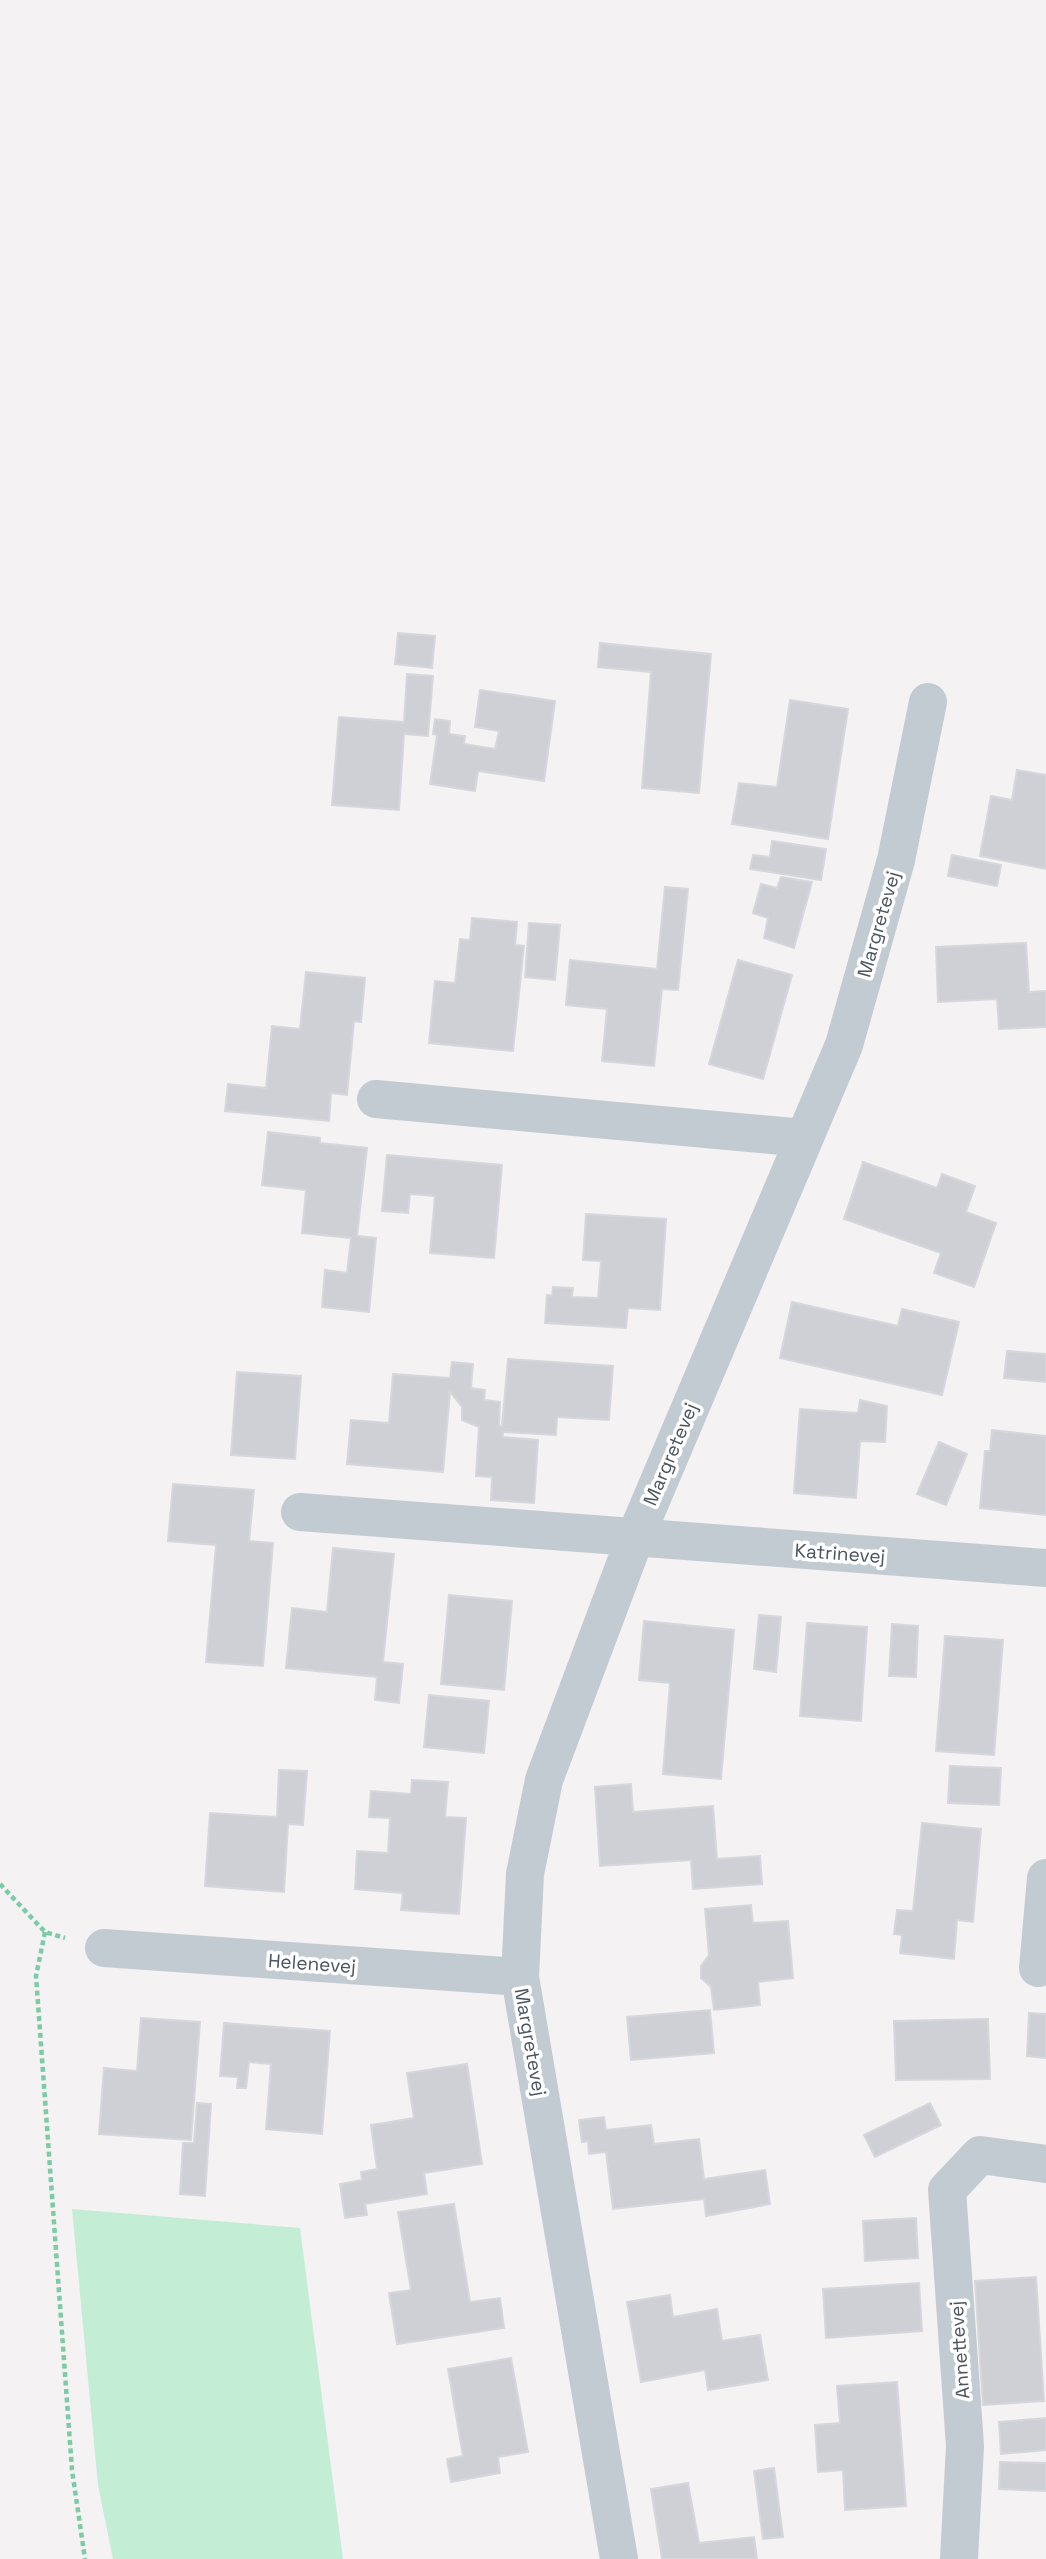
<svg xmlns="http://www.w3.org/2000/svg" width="1046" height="2559" font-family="'Space Grotesk',sans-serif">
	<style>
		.green { fill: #c3eed5 }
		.building { fill: #cfd0d5; stroke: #d6d7dc; stroke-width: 2 }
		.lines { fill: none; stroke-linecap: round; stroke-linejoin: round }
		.path { stroke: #7ccba7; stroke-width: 4.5; stroke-dasharray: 5 3.5; stroke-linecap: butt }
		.minor { stroke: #c3cbd2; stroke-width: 38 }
		.labels { text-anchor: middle; stroke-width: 7; stroke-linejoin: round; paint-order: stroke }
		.street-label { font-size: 19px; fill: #4a545e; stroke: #fff }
	</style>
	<rect width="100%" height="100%" fill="#f4f2f2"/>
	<path class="green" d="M72 2209 300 2228 343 2559H113L98 2485Z"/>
	<path class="building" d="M398 633 435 636 432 668 395 664Z
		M600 643 711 654 699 793 642 788 651 672 598 667Z
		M407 674 433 676 428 736 404 734 399 810 332 805 339 717 404 722Z
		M480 690 555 701 544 781 478 771 475 791 430 784 437 735 433 734 435 719 450 721 449 734 465 736 464 744 495 749 499 731 475 727Z
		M790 700 848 709 828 839 732 824 739 783 777 787Z
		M1017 770 1046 775V869L980 856 991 796 1012 800Z
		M772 841 826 849 821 880 750 869 753 855 770 857Z
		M952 855 1001 865 997 886 948 876Z
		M781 877 812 882 794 948 764 938 768 918 753 913 761 884 777 888Z
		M665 887 688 889 678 990 662 989 654 1066 602 1061 607 1009 566 1005 570 960 657 969Z
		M472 918 517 922 515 945 524 946 513 1051 429 1043 435 981 455 983 460 939 470 940Z
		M529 923 560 925 555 980 525 977Z
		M1026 943 1029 992 1046 991V1027L999 1029 997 999 938 1002 936 947Z
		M738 960 792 975 763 1079 709 1064Z
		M306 972 365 978 361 1022 354 1021 347 1095 331 1093 329 1121 225 1111 228 1084 266 1088 272 1026 300 1029Z
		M268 1132 320 1138V1143L367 1148 357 1236 376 1238 369 1312 322 1307 325 1270 347 1273 351 1238 302 1233 306 1190 262 1185Z
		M387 1155 502 1165 494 1258 430 1253 435 1196 410 1194 408 1213 382 1211Z
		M863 1162 937 1188 942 1174 975 1186 966 1212 996 1223 974 1287 934 1273 941 1253 844 1219Z
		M586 1214 666 1219 660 1310 628 1308 626 1328 545 1323 547 1295 552 1296 553 1287 573 1288 572 1297 598 1298 601 1261 583 1260Z
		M792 1302 898 1326 902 1309 959 1322 942 1395 780 1358Z
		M1007 1351 1046 1354V1382L1004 1378Z
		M508 1359 613 1366 609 1420 557 1417 556 1435 503 1432V1437L538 1440 534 1503 491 1500 492 1477 476 1476 479 1427 462 1420V1407L450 1392 443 1472 347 1464 351 1420 389 1423 393 1374 450 1378 452 1362 473 1364 471 1388 485 1390 484 1400 500 1402 499 1426H502Z
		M237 1372 301 1376 295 1459 231 1455Z
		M860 1400 887 1406 885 1442 860 1441 856 1498 794 1493 800 1409 858 1413Z
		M992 1430 1046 1436V1515L980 1508 985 1451H990Z
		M939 1442 967 1454 946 1505 917 1494Z
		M173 1484 254 1490 249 1541 273 1543 263 1666 206 1662 216 1545 168 1541Z
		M333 1548 394 1554 383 1662 403 1664 399 1703 375 1700 377 1677 286 1668 292 1608 327 1612Z
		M449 1595 512 1601 504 1690 441 1684Z
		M759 1615 781 1617 776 1672 754 1669Z
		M644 1621 734 1630 721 1779 663 1774 670 1683 639 1680Z
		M807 1623 867 1627 861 1721 800 1716Z
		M892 1624 918 1626 916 1677 889 1676Z
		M945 1636 1003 1640 994 1755 936 1751Z
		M429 1695 489 1701 484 1753 424 1747Z
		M950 1766 1001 1768 999 1805 948 1803Z
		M279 1770 307 1771 303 1825 288 1824 284 1892 205 1886 210 1813 277 1817Z
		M412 1780 448 1782 445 1817 466 1818 459 1914 401 1910 403 1893 355 1889 357 1851 388 1853 390 1818 369 1817 371 1791 411 1794Z
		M631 1784 633 1812 713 1806 717 1859 760 1856 762 1884 693 1889 691 1860 600 1866 595 1787Z
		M922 1823 981 1829 973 1922 957 1920 954 1959 900 1953 902 1935 894 1934 897 1910 913 1911Z
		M751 1905 753 1923 788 1921 793 1978 758 1982 760 2005 714 2010 711 1987 701 1978V1966L709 1955 705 1909Z
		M710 2010 714 2053 631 2060 627 2017Z
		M1029 2013 1046 2014V2058L1027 2056Z
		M141 2018 200 2022 191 2140 99 2134 104 2068 137 2071Z
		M988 2019 990 2079 896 2080 894 2021Z
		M224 2023 330 2031 322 2134 266 2129 271 2064 249 2062 246 2088H237L238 2077 220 2076Z
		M467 2064 482 2164 424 2173 427 2194 365 2204 367 2215 345 2218 340 2184 362 2180 361 2172 377 2169 371 2125 414 2118 407 2073Z
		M197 2103 211 2104 205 2196 180 2194 183 2143H194Z
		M930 2103 941 2125 875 2157 864 2135Z
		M604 2117 606 2130 651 2125 654 2144 699 2139 704 2179 765 2170 770 2204 706 2216 704 2199 613 2209 606 2152 589 2154 588 2141 582 2142 579 2120Z
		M454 2204 470 2302 500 2298 504 2328 397 2344 389 2293 411 2290 398 2212Z
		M916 2218 918 2258 865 2261 863 2221Z
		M1036 2277 1044 2401 983 2405 975 2281Z
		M919 2283 922 2331 826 2338 823 2289Z
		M670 2295 673 2317 717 2309 722 2341 760 2335 768 2380 708 2390 705 2370 641 2382 627 2302Z
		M511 2358 528 2452 498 2457 500 2473 451 2482 447 2459 463 2456 448 2369Z
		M897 2382 906 2506 845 2510 843 2470 818 2472 815 2425 840 2423 837 2386Z
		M1046 2418V2450L1001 2454 999 2422Z
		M1000 2462 1046 2463V2491L999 2489Z
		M774 2468 783 2537 763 2539 754 2471Z
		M688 2483 699 2543 754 2537 757 2559H662L651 2489Z"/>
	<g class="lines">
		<path class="path" d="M0 1884 45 1932 65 1938
			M45 1932 36 1976 72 2470 85 2559"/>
		<path class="minor" d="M376 1099 804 1138
			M300 1512 1046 1568
			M104 1948 520 1977
			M1038 1968 1046 1878
			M619 2559 520 1977 525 1874 544 1780 635 1538 844 1045 896 860 928 702
			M959 2559 965 2446 947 2190 980 2155 1046 2164"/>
	</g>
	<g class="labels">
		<g class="street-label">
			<text transform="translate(878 924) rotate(-74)" y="7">Margretevej</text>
			<text transform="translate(670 1454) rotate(-67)" y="7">Margretevej</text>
			<text transform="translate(840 1553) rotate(4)" y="7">Katrinevej</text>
			<text transform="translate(312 1963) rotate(4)" y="7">Helenevej</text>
			<text transform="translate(531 2042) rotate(80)" y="7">Margretevej</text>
			<text transform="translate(959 2350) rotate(-94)" y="7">Annettevej</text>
		</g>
	</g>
</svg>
